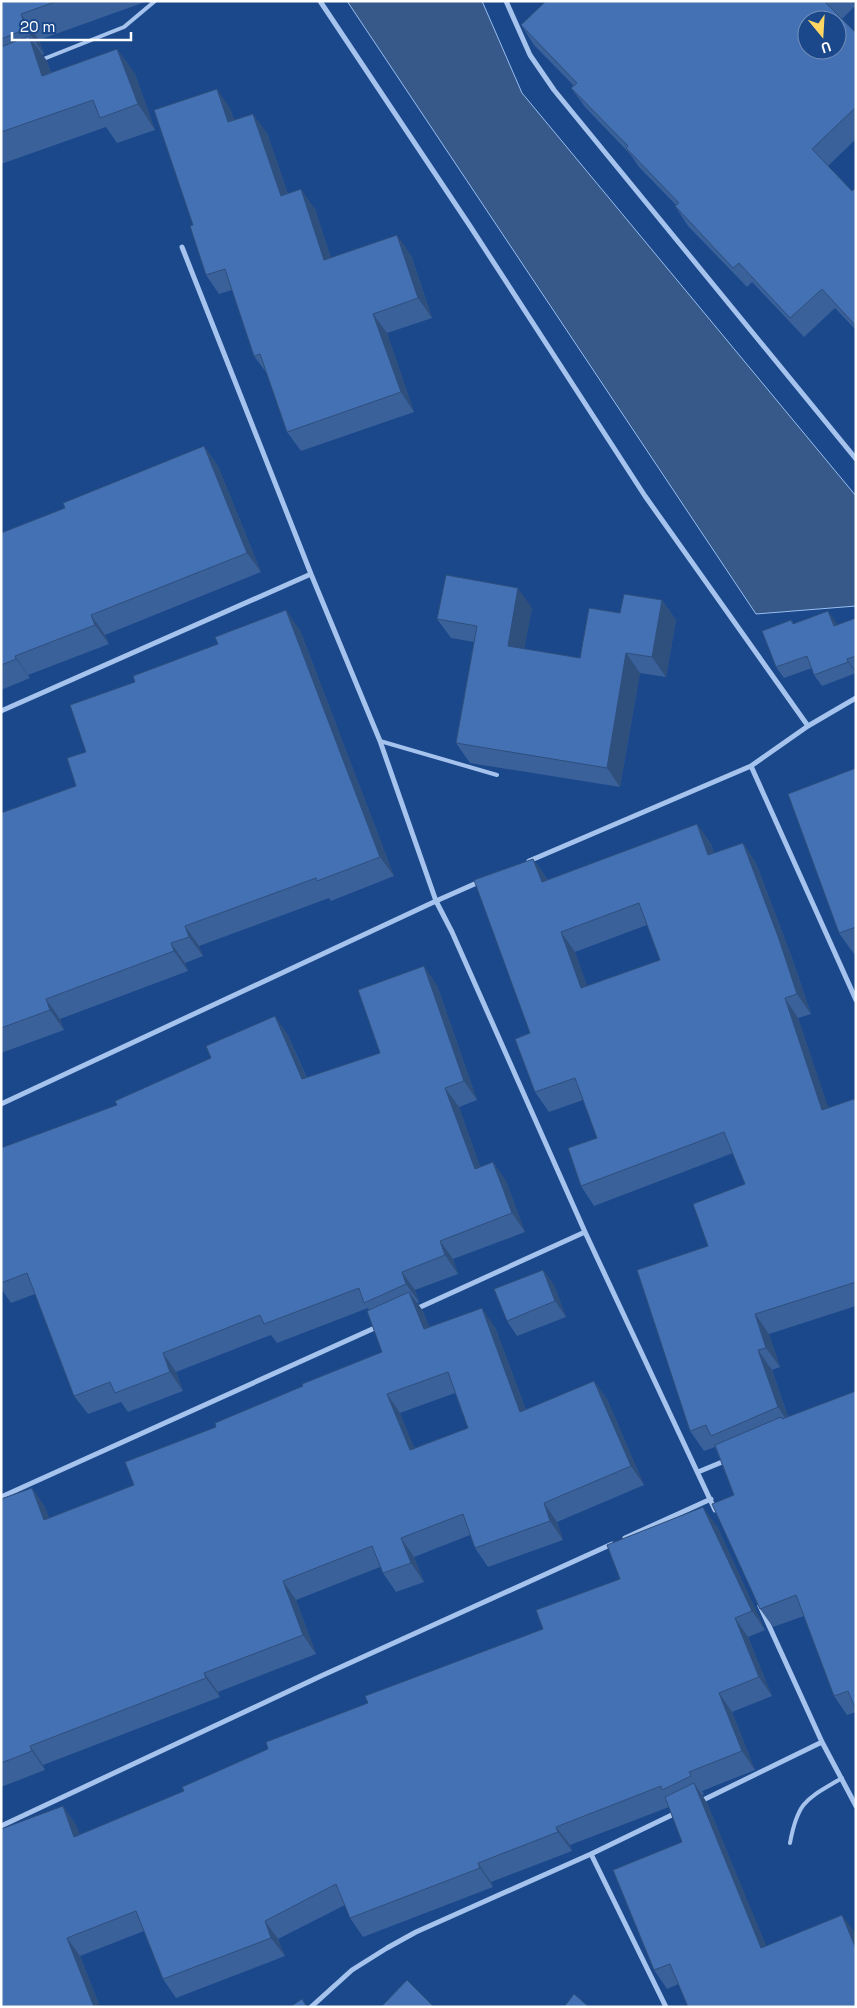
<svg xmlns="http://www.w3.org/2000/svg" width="857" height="2008" font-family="'Space Grotesk',sans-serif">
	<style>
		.water { fill: #37598a; stroke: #98beef }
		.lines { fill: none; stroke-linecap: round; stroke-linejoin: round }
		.lane { stroke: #a5c3ed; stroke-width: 4 }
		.street { stroke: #a5c3ed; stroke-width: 5 }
		.wall { fill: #3a619a; fill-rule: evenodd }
		.shaded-wall { fill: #2f4f7d }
		.building { fill: #4371b3; stroke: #2f4f7d; fill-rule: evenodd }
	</style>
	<rect width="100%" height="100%" fill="#1a488b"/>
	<path class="water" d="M347 1H482L522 93 856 496V606L756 614Z"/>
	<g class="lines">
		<path class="lane" d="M41 60 124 27 155 1
			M380 741 497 775
			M790 1843C798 1800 807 1799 842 1778"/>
		<path class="street" d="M320 1 470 226 645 496 808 726
			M506 1 530 55 554 90 856 459
			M311 574 380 741 436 901 452 932 585 1232 715 1510
			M1 711 311 574 182 247
			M751 766 856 1000
			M529 861 751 766 808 726 856 698
			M1 1104 436 901 479 882
			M416 1309 585 1232
			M698 1472 727 1460
			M1 1497 379 1326
			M625 1538 711 1499
			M760 1606 822 1742 856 1806
			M699 1802 822 1742
			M1 1826 321 1676 612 1544
			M311 2007 352 1970 387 1948 416 1932 591 1854
			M666 2007 591 1854 678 1812"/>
	</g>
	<path class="wall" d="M1 1H145V2L39 40 44 54 42 55 47 61 51 73 117 49 135 74 155 130 117 143 106 127 1 164Z
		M546 1H852L855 6 842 19 856 33V139L828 166 852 191 856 188V330L835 308 804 337 752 282 747 287 688 226 675 206 676 205 639 167 630 154 585 107 571 88 574 86 534 45 521 25Z
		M230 108 234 120 267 133 288 194 315 209 331 258 411 255 432 318 387 333 414 412 301 451 287 432 268 375 254 356 232 290 219 294 206 275 193 225Z
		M204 446 218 466 261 572 105 635 109 644 28 675 30 678 1 690V533L65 508Z
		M662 600 676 620 666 677 640 673 620 787 470 763 456 743 474 642 451 638 437 619 532 608 524 649 580 658 620 613Z
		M828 611 837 625 856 618V670H855L856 673 822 686 814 675 812 668 784 678 776 667 791 620 794 624Z
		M300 630 394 876 331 901 329 898 199 946 203 956 185 963 188 971 60 1019 64 1030 1 1053V813L76 786 86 752Z
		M856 768V954H854L839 933Z
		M697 824 711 844 714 853 743 843 756 863 792 958 811 1014 798 1018 828 1108 854 1099 856 1101V1306L769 1334 780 1367 772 1370 788 1417 856 1391V1712L847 1715 834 1696 804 1616 773 1627 760 1609 734 1495 715 1447 704 1451 690 1431 708 1246 745 1184 733 1153 594 1206 581 1186 597 1138 583 1100 549 1112 535 1092 530 1033 533 859 548 880ZM647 925 660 960 587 986 575 952Z
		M437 985 477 1100 459 1107 480 1167 493 1162 506 1181 525 1232 453 1259 458 1274 415 1290 419 1302 417 1303 423 1311 429 1327H495L526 1410 594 1381 607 1399 644 1485 557 1522 563 1540 488 1567 475 1548 470 1535 414 1557 424 1582 396 1592 383 1573 380 1567 296 1600 316 1654 218 1692 220 1697 43 1765 45 1770 1 1787V1499L32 1488 45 1507 49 1518 134 1485 216 1427 303 1386 382 1352 368 1308 277 1343 271 1335 176 1372 183 1391 128 1412 121 1402 88 1414 74 1396 35 1294 11 1303 2 1290H1V1148L117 1105 288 1035 307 1078 380 1053ZM455 1393 468 1428 414 1448 400 1413Z
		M543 1270 554 1285 566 1317 517 1336 507 1321Z
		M717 1526 765 1630 748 1637 772 1696 732 1712 755 1770 702 1791 704 1794 702 1795 707 1803 766 1946 667 1989 654 1970 682 1842 669 1807 570 1845 572 1851 491 1882 493 1887 363 1937 350 1918 345 1905 278 1939 285 1956 176 1998 163 1979 144 1931 80 1956 100 2007H1L63 1806 76 1825 80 1835 184 1791 268 1749 368 1703 543 1629 620 1579Z"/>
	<path class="shaded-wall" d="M21 14 39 40 44 54 26 29Z
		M29 36 47 61 60 101 42 76Z
		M117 49 135 74 155 130 138 104Z
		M217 89 230 108 242 142 228 122Z
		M253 114 267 133 295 215 281 196Z
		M301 189 315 209 338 280 324 260Z
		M397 235 411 255 432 318 418 298Z
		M373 314 387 333 414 412 401 392Z
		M204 446 218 466 261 572 247 553Z
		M518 588 532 608 521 666 508 646Z
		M662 600 676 620 666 677 652 657Z
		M286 610 300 630 394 876 380 857Z
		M828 611 836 622 842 637 834 626Z
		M91 615 105 635 109 644 95 625Z
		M626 653 640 673 620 787 607 768Z
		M15 656 28 675 30 678 16 659Z
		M847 659 855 670 856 673 848 662Z
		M697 824 711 844 722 875 708 855Z
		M743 843 756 863 792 958 811 1014 797 994Z
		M533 859 547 879 556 902 542 882Z
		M185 926 199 946 203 956 189 937Z
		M561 932 575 952 595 1008 581 988Z
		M171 943 185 963 188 971 174 951Z
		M424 966 437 985 477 1100 464 1081Z
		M785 998 798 1018 836 1130 822 1110Z
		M46 999 60 1019 64 1030 50 1010Z
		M275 1016 288 1035 315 1098 302 1079Z
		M445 1088 459 1107 488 1188 475 1169Z
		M493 1162 506 1181 525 1232 512 1213Z
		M440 1241 453 1259 458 1274 445 1255Z
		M543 1270 554 1285 566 1317 555 1301Z
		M402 1272 415 1290 419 1302 406 1284Z
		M409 1292 423 1311 437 1348 424 1329Z
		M482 1308 495 1327 534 1431 520 1412Z
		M755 1314 769 1334 780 1367 766 1348Z
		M758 1350 772 1370 791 1427 778 1407Z
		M163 1353 176 1372 183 1391 170 1372Z
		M594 1381 607 1399 644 1485 631 1466Z
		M387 1394 400 1413 423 1469 410 1450Z
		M32 1488 45 1507 57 1539 44 1520Z
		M544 1503 557 1522 563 1540 550 1521Z
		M703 1507 717 1526 765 1630 752 1611Z
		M401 1538 414 1557 424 1582 411 1563Z
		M283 1581 296 1600 316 1654 303 1635Z
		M735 1618 748 1637 772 1696 759 1677Z
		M204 1673 218 1692 220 1697 206 1678Z
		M719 1693 732 1712 755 1770 742 1751Z
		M30 1746 43 1765 45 1770 32 1751Z
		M694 1783 707 1803 775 1967 761 1948Z
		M63 1806 76 1825 88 1856 74 1837Z
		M556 1827 570 1845 572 1851 558 1832Z
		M478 1863 491 1882 493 1887 480 1868Z
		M842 1915 856 1934V1949Z
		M265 1921 278 1939 285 1956 271 1938Z
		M67 1938 80 1956 100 2007H94Z"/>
	<path class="building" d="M1 1H58L21 14 26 29 1 39Z
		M546 1H828L826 3 856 33V107L812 149 852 191 856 188V326L822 289 790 318 739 263 733 268 675 206 679 203 626 148 628 146 571 88 577 83 521 25ZM807 20H837V50H807Z
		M29 36 42 76 117 49 138 104 100 118 93 100 1 132V47Z
		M217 89 228 122 253 114 281 196 301 189 324 260 397 235 418 298 373 314 401 392 287 432 260 354 254 356 225 269 206 275 190 226 193 225 154 110Z
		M204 446 247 553 91 615 95 625 15 656 16 659 1 665V533L65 508 63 503Z
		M446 575 518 588 508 646 580 658 589 608 620 613 624 594 662 600 652 657 626 653 607 768 456 743 477 626 437 619Z
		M286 610 380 857 317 881 316 878 185 926 189 937 171 943 174 951 46 999 50 1010 1 1028V813L76 786 67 758 86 752 70 705 135 682 133 676 218 644 215 637Z
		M828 611 834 626 856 618V656L847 659 848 662 814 675 807 656 776 667 762 631 791 620 793 624Z
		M856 768V927L839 933 788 794Z
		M697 824 708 855 743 843 779 939 797 994 785 998 822 1110 854 1099 856 1103V1282L755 1314 766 1348 758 1350 778 1407 711 1436 706 1425 690 1431 637 1270 708 1246 693 1204 745 1184 724 1132 581 1186 568 1148 597 1138 575 1078 535 1092 515 1039 530 1033 474 880 533 859 542 882ZM639 903 660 960 581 988 561 932Z
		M424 966 464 1081 445 1088 475 1169 493 1162 512 1213 440 1241 445 1255 402 1272 406 1284 364 1303 359 1288 264 1324 260 1315 163 1353 170 1372 115 1393 110 1382 74 1396 27 1273 1 1283V1148L117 1105 115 1101 211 1058 206 1046 275 1016 302 1079 380 1053 358 990Z
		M543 1270 555 1301 507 1321 494 1289Z
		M409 1292 424 1329 482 1308 520 1412 594 1381 631 1466 544 1503 550 1521 475 1548 463 1514 401 1538 411 1563 383 1573 372 1546 283 1581 303 1635 204 1673 206 1678 30 1746 32 1751 1 1763V1499L32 1488 44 1520 134 1485 125 1462 216 1427 215 1423 303 1386 302 1384 382 1352 367 1311ZM448 1372 468 1428 410 1450 387 1394Z
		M856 1391V1710L848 1691 834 1696 796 1595 760 1609 712 1504 734 1495 715 1445 781 1417 782 1419Z
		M703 1507 752 1611 735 1618 759 1677 719 1693 742 1751 689 1772 691 1776 662 1790 661 1786 556 1827 558 1832 478 1863 480 1868 350 1918 336 1884 265 1921 271 1938 163 1979 136 1911 67 1938 94 2007H1V1829L63 1806 74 1837 184 1791 182 1787 268 1749 266 1742 368 1703 365 1696 543 1629 536 1610 620 1579 607 1545Z
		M694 1783 761 1948 842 1915 856 1949V2007H688L670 1964 654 1970 613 1870 682 1842 665 1797Z
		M407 1980 434 2007H381Z
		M574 1994 589 2007H564Z
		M302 1999 307 2007H290Z"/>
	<rect width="857" height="2008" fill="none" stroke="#ffffff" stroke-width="5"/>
	<g transform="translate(822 35) rotate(162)"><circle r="24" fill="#1a488b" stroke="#7691b9"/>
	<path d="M0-4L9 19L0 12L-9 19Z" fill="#ffd661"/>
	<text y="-8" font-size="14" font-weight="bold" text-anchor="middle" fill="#ffffff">U</text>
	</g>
	<path d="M12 32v8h119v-8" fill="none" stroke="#ffffff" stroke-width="2.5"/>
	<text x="20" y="32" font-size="15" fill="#ffffff" stroke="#1a488b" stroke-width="4" paint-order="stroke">20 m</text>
</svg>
